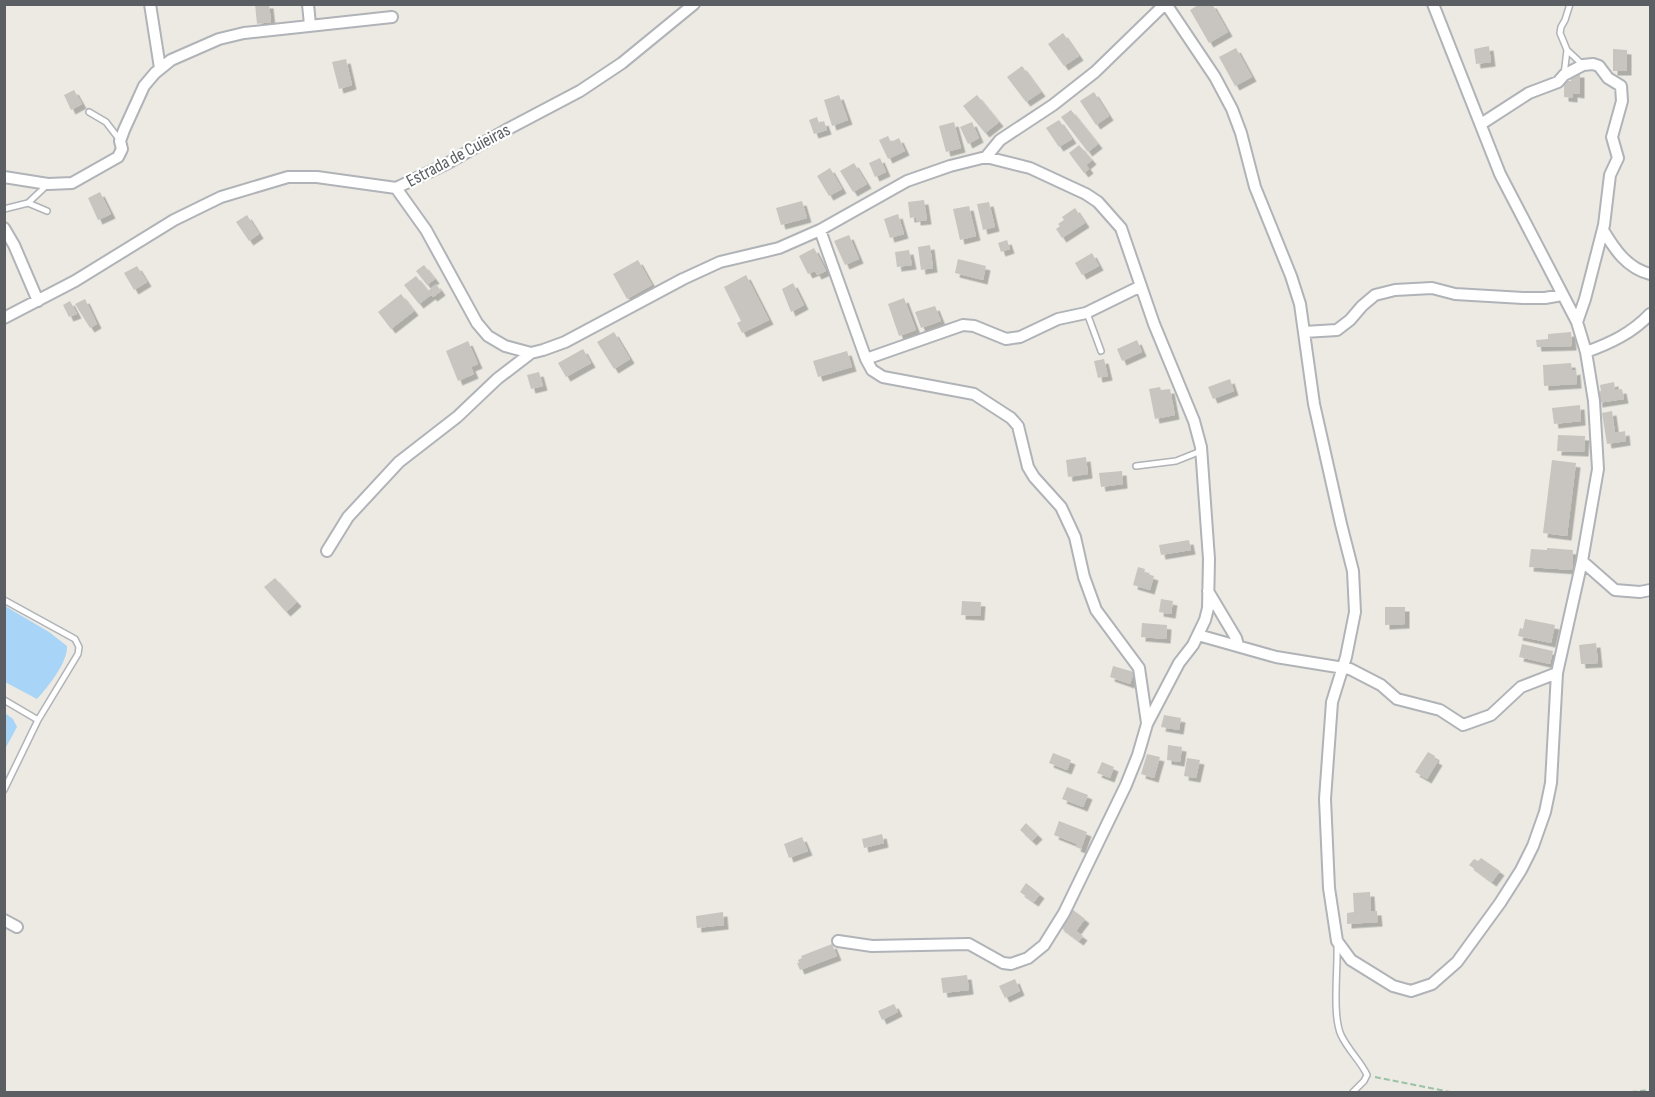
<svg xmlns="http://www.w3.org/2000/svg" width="1655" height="1097" font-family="'Sofia Sans Condensed',sans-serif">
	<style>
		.water { fill: #a8d5f7 }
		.building { fill: #c8c5c0; filter: url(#shadow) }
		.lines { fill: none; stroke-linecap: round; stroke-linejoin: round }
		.lane-casing { stroke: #b0b3b7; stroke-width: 8 }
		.street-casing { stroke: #b0b3b7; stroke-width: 14 }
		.path { stroke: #9cc2a6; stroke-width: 2; stroke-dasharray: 6 3; stroke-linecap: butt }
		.lane { stroke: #fff; stroke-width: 5 }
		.street { stroke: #fff; stroke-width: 10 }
		.labels { text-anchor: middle; stroke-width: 4.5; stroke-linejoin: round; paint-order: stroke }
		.street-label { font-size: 18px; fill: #5b5e62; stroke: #fff }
	</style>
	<defs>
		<filter id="shadow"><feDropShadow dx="4.5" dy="4.5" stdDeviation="0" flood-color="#0004"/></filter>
	</defs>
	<rect width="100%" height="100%" fill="#eceae3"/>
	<path class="water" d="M5 606 49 632 67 646C68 662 48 687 37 699L5 682Z
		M5 713 13 719 17 727 5 749Z"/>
	<path class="building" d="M255 4H269L271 22 257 24Z
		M1200 4H1212L1228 32 1209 43 1190 10Z
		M1063 33 1079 56 1064 66 1048 44Z
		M1489 46 1491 62 1476 64 1474 49Z
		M1236 48 1252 77 1235 86 1219 57Z
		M1613 49 1627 50V71H1613Z
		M346 59 352 85 339 89 332 62Z
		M1022 66 1041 92 1026 102 1007 77Z
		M1571 73H1580V94L1573 93V98L1564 97V81H1571Z
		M74 90 82 104 71 110 64 95Z
		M1094 92 1109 116 1096 125 1080 101Z
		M839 95 848 120 832 126 824 100Z
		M977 95 999 122 985 133 963 106Z
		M1071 110 1098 144 1088 152 1061 117Z
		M817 117 819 123 824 121 827 130 814 134 809 120Z
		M1059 120 1072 139 1059 147 1046 128Z
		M954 122 961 148 946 152 939 126Z
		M972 122 979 138 968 144 960 127Z
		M888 136 891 142 899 138 905 151 888 159 879 140Z
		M1079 145 1092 160 1086 165 1089 169 1084 173 1069 153Z
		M880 158 886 172 875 177 869 163Z
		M854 163 867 184 853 192 840 171Z
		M830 168 842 189 829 196 817 176Z
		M100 192 111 214 98 220 88 198Z
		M924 200 927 220 916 221V217L910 218 908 202Z
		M802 201 807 218 781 225 776 208Z
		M989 202 995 227 983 230 977 204Z
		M969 206 976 236 960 240 953 209Z
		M1075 208 1085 223 1062 238 1056 229 1060 226 1058 224 1064 220 1062 217Z
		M898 214 904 234 890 238 884 219Z
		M247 215 259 234 249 241 236 222Z
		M849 235 859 259 845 265 834 241Z
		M1007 240 1010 249 1001 252 998 243Z
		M930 245 933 268 921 270 918 247Z
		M814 248 826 271 817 275 815 271 808 274 799 256Z
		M909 250 912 265 897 267 895 252Z
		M1092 253 1099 266 1082 275 1075 263Z
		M958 259 986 266 983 280 955 273Z
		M638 260 652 285 627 299 613 274Z
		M424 265 435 279 427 285 416 271Z
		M137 266 147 282 134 290 124 273Z
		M746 275 769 320 742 333 737 323 741 321 724 287Z
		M416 276 428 291 436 284 441 291 433 297 431 295 419 304 404 285Z
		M793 283 804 305 791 312 782 289Z
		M401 294 414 311 391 329 378 312Z
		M904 298 916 330 899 336 888 304Z
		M85 299 97 324 90 328 75 304Z
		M70 301 77 314 69 317 63 305Z
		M935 306 941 321 921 328 915 312Z
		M614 332 630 359 614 369 597 342Z
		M1571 332 1572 346 1537 347 1536 340 1548 339V334Z
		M1137 340 1142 352 1122 361 1117 349Z
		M468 341 478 364 471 367 474 374 458 381 446 351Z
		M583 349 591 363 566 377 558 363Z
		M847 351 852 367 818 377 813 361Z
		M1104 359 1108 376 1098 378 1094 361Z
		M1571 363 1572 371 1576 370 1577 384 1544 386 1543 365Z
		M539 372 543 386 531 389 527 375Z
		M1230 379 1234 391 1213 399 1208 387Z
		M1614 382 1615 390 1622 389 1624 399 1598 403 1597 392 1601 391 1600 385Z
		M1160 387 1161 390 1170 389 1175 415 1155 419 1149 389Z
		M1580 405 1581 421 1554 424 1552 408Z
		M1612 411 1615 433 1625 431 1626 441 1607 444 1602 413Z
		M1558 435 1585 436 1584 452 1557 451Z
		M1086 457 1088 474 1068 477 1066 460Z
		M1552 460 1576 463 1567 536 1543 533Z
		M1122 471 1123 484 1101 487 1099 473Z
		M1189 540 1191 550 1161 555 1159 545Z
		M1547 548 1573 550 1572 570 1529 567 1531 549 1547 550Z
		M1138 567 1145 569 1144 573 1154 576 1150 590 1133 585Z
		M275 578 297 602 286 612 264 587Z
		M1161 599 1173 601 1171 614 1159 612Z
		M962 601 981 602 980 616 961 615Z
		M1385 607H1405V624L1385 625Z
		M1525 619 1555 625 1551 643 1518 636 1520 628 1523 629Z
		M1142 623 1167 625 1166 639 1141 637Z
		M1596 643 1598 663 1581 664 1579 645Z
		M1522 644 1553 651 1550 664 1519 657Z
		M1113 666 1134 672 1130 684 1110 677Z
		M1164 715 1181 718 1179 730 1161 727Z
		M1168 745 1182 747 1180 762 1167 760Z
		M1428 752 1435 756 1434 759 1438 761 1427 779 1415 772Z
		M1053 753 1071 760 1067 770 1049 763Z
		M1147 754 1160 757 1154 778 1141 774Z
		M1187 758 1200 760 1196 778 1184 776Z
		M1102 762 1114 767 1110 778 1097 773Z
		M1067 787 1088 795 1083 807 1062 799Z
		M1059 821 1087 832 1081 849 1076 847 1077 844 1054 835Z
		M1026 823 1038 835 1032 841 1020 830Z
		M882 834 884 843 864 848 862 839Z
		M802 837 808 851 789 858 784 844Z
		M1481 858 1500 871 1492 882 1469 865 1474 859 1478 861Z
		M1026 883 1040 894 1034 902 1020 892Z
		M1370 892 1371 911H1377L1378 922 1347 924V913L1354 912 1353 893Z
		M1072 909 1085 919 1076 931 1083 936 1079 941 1059 926Z
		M723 912 724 925 697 928 696 916Z
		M832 944 837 956 800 970 797 963H799L798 960 802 958 801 956Z
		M967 975 969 990 943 993 941 978Z
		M1015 979 1020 991 1005 998 999 986Z
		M894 1004 898 1012 882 1020 878 1011Z"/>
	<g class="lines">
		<defs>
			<path id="lane" d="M1567 50 1583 65
				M1564 75 1567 50 1560 33 1561 27 1565 20 1570 4
				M89 112 106 122 119 139
				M28 203 46 186
				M4 209 28 203 47 211
				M1087 313 1101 351
				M1136 466 1176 461 1201 451
				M4 600 75 639 79 647 78 654 38 720
				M4 700 38 720 4 790
				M1337 945C1338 969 1332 1015 1341 1035 1348 1050 1362 1063 1367 1075L1364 1081 1353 1092"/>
			<path id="street" d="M150 4 160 68
				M308 4 310 25
				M1166 4 1215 77 1232 109 1241 133 1255 187 1291 276 1300 304 1314 404 1341 524 1353 571 1355 612 1346 657 1332 702 1325 799 1329 888 1337 941 1351 960 1393 986 1411 991 1432 984 1457 962 1500 903 1521 870 1533 846 1545 812 1551 783 1557 673 1582 561 1598 469 1594 401 1586 352 1577 322 1500 174 1433 4
				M1481 124 1529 93 1558 82 1564 75 1583 65 1593 64 1599 66 1608 78 1621 86 1622 101 1612 137 1618 158 1610 175 1604 225 1585 299 1577 322
				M986 157 1000 140 1053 105 1095 72 1165 4
				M4 177 48 184 72 183 118 157 122 149 120 141 124 130 144 86 155 73 171 60 219 39 244 33 392 17
				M396 188 426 230 477 323 488 336 505 346 531 353 543 350 565 342 683 279 720 262 779 248 820 230 907 181 950 166 986 157 1030 168 1086 194 1098 202 1121 228 1154 324 1194 421 1201 447 1209 559 1208 608 1205 620 1193 645 1179 663 1147 724 1138 755 1126 785 1064 913 1044 945 1028 958 1011 964 1003 963 969 944 872 946 838 941
				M4 228 14 245 38 301
				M820 230 866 359 872 370 883 377 974 394 1011 418 1018 426 1028 467 1034 477 1061 507 1075 537 1084 577 1096 610 1139 668 1147 723
				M1603 230C1615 250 1627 268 1650 274
				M4 318 75 281 174 220 221 197 288 177H317L396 188 448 163 506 130 580 91 622 63 694 4
				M1304 332 1337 330 1350 320 1362 306 1375 295 1395 290 1432 288 1455 294 1523 298H1545L1562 295
				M1586 352C1611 343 1632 333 1650 314
				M866 359 963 325 974 326 1006 339 1020 337 1058 319 1086 313 1141 286
				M327 551 348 517 399 462 457 417 497 379 531 353
				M1582 561 1615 590 1640 592 1650 590
				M1208 591 1236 638 1238 645
				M1198 635 1276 657 1350 669 1381 685 1397 699 1440 710 1463 725 1491 715 1521 687 1557 673
				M4 920 17 927"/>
		</defs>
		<use href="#lane" class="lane-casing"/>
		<use href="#street" class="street-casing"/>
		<path class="path" d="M1375 1077 1450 1092
			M1631 1092 1650 1090"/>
		<use href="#lane" class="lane"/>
		<use href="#street" class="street"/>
	</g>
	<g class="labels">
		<g class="street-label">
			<text transform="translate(458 155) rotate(-28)" y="6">Estrada de Cuieiras</text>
		</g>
	</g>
	<rect width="1655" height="1097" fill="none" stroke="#5b5e62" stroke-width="12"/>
</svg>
